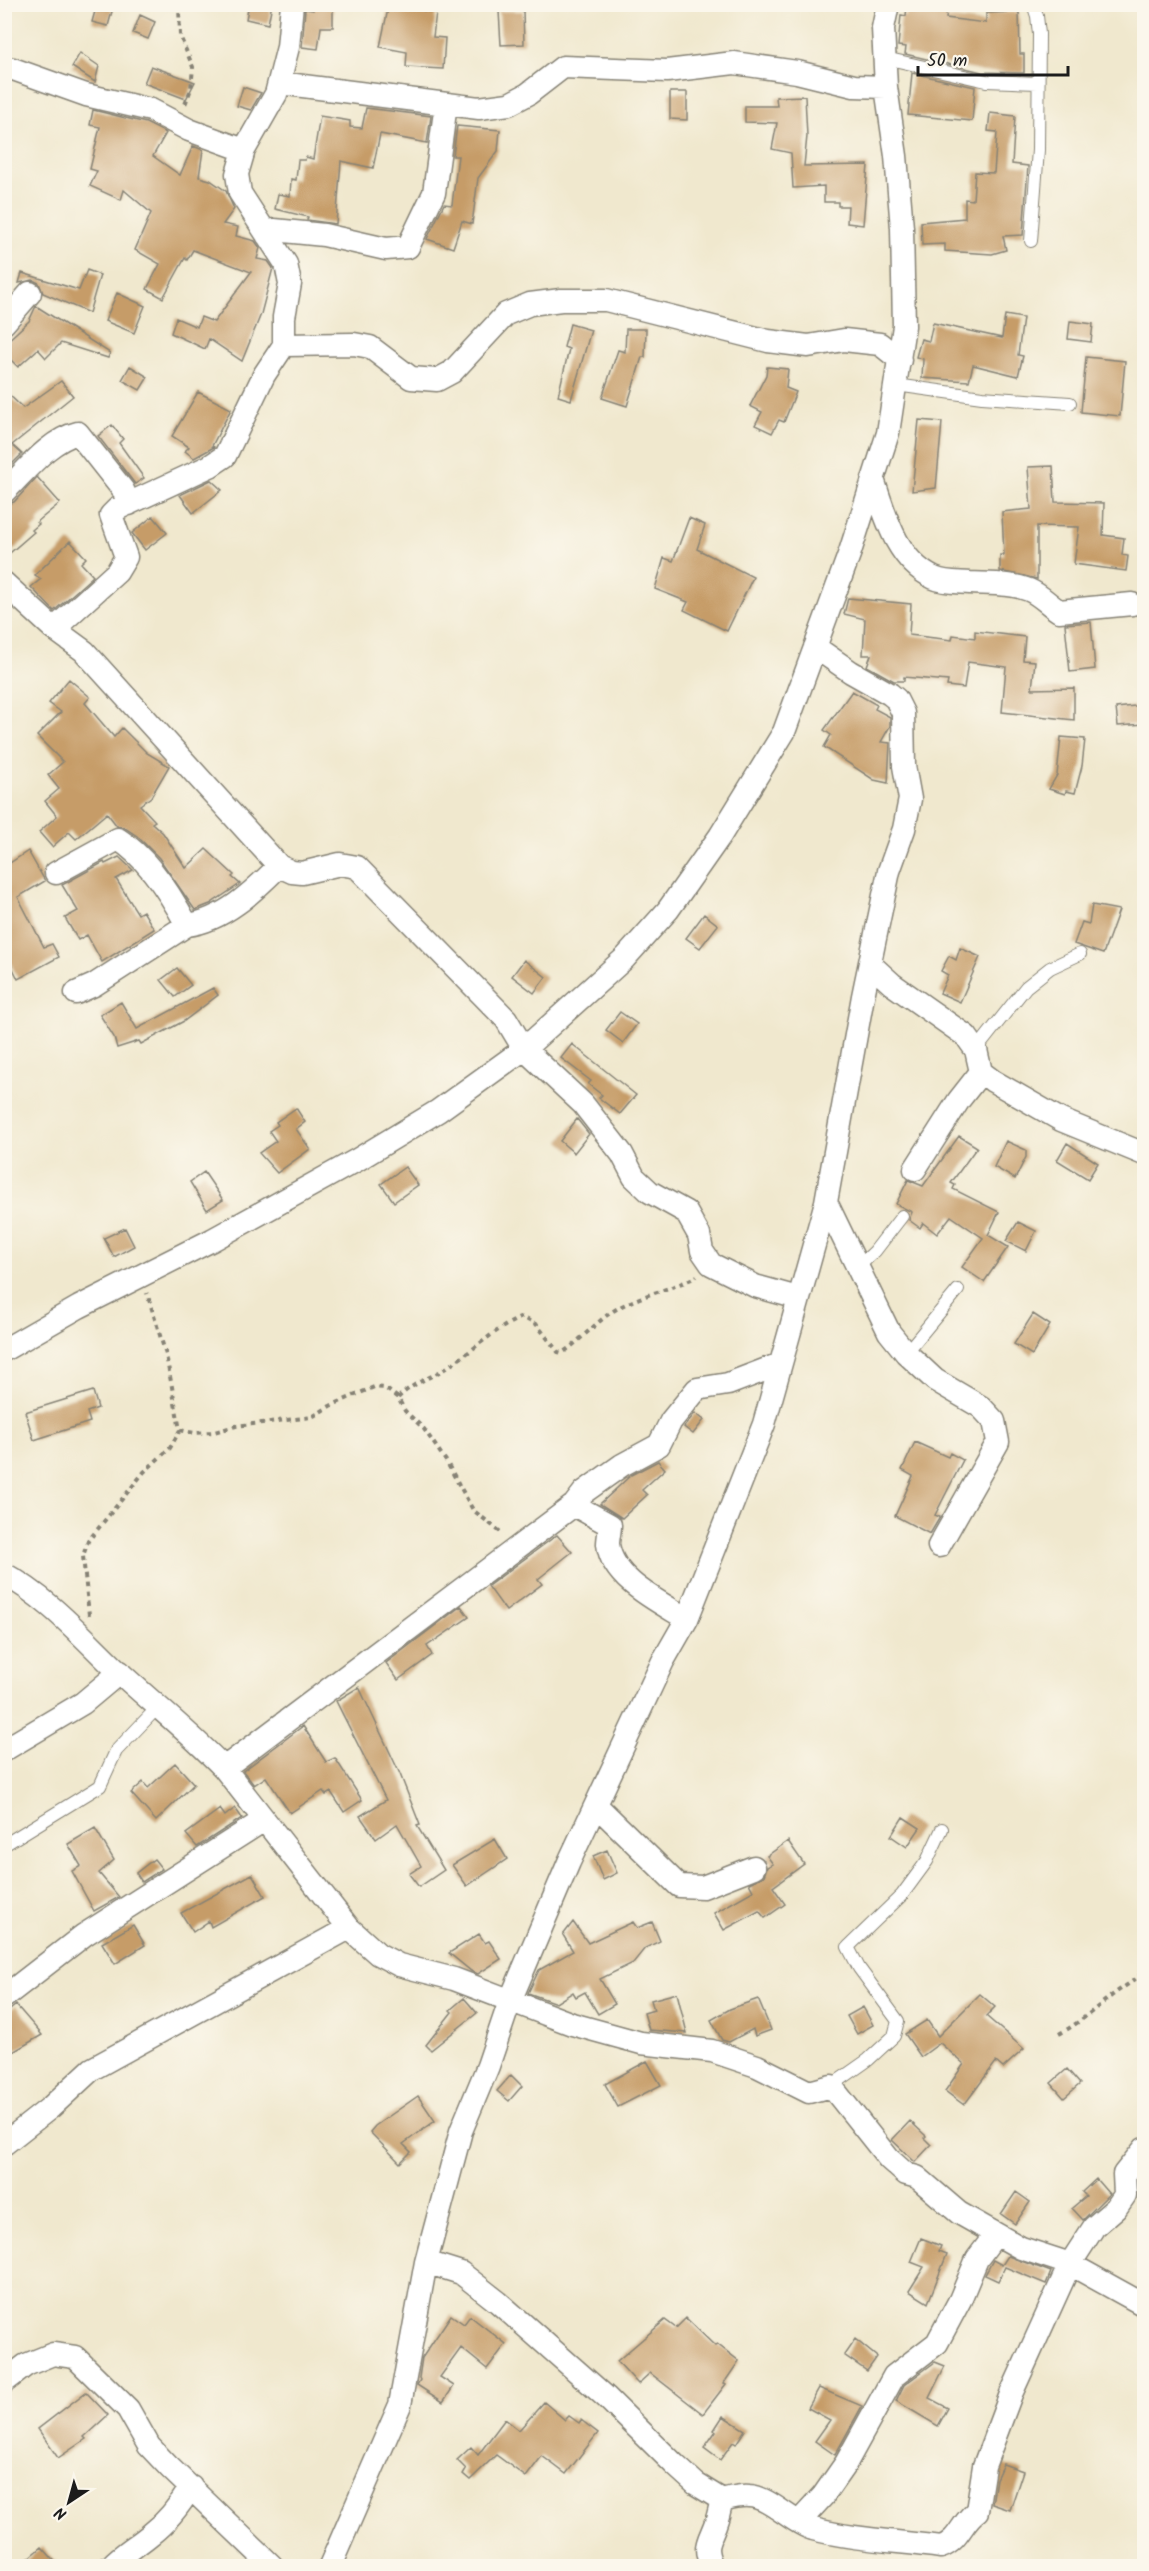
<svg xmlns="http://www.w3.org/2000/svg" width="1149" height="2571" font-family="Kalam,sans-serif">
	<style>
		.building { fill: #c69c68 }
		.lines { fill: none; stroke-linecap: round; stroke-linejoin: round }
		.service-casing { stroke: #868275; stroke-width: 14 }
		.minor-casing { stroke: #868275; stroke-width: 25 }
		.path { stroke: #868275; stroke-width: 4; stroke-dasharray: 4.5 4.5; stroke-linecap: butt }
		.service { stroke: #fff; stroke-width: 12 }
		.minor { stroke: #fff; stroke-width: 22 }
	</style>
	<rect width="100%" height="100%" fill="#fbf7ec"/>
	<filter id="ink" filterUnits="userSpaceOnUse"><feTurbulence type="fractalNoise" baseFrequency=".0167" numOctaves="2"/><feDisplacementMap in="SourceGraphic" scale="12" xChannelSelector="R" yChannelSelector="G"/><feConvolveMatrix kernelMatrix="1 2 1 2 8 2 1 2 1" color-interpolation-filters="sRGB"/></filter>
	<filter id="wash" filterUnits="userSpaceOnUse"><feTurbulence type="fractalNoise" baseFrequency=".008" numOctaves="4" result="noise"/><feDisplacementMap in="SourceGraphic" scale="24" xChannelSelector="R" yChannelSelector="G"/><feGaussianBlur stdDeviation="1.35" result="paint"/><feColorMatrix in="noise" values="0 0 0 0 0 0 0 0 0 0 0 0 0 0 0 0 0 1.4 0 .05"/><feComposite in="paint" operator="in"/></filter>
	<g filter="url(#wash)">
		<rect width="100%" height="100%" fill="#f0e8ce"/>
		<g id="blocks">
			<path class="building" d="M97 4H114L108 26 92 22Z
				M249 4H272L268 24 246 19Z
				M313 4H333V27H321L318 49 302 47 305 9 313 10Z
				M389 4 425 6 424 11 436 12 433 37 445 38 443 69 406 67 407 52 380 47Z
				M907 5 947 9 946 18 986 23V13L1019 12 1020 54H1024V73L982 72 905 54 906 47 898 46 901 15 906 16Z
				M499 11H523L524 44 501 45Z
				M140 15 155 22 148 39 133 33Z
				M80 53 99 66 95 82 72 67Z
				M151 66 195 82 186 99 144 83Z
				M912 73 975 87 972 121 908 115Z
				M243 87 261 93 251 110 237 106Z
				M670 92H687V120L670 119Z
				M805 96 807 136 804 166 868 165 863 225 847 223 848 206H838V202H824V186L793 188 791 153 772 149 777 123 745 122V106H777L776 97Z
				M366 108 431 116 427 143 380 134 373 168 341 161 336 224 307 220 308 217 275 209 278 194 290 196 291 179 296 180 298 160H305L306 157 313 159 320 116 350 121V127L362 128Z
				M93 110 146 123 166 133 153 156 180 175 193 146 203 150 199 177 210 180 226 191 234 209 223 224 238 227 236 236 255 241 260 248 257 259 268 261 273 268 261 314 242 361 209 339 205 349 171 333 176 318 197 327 201 317 214 322 251 272 193 250 187 260 185 258 163 298 147 289 160 264 135 250 151 213 124 190 121 200 90 186 97 171 90 169 100 127 90 125Z
				M990 113 1015 116 1012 164 1028 166 1023 235 1003 236 1006 250 992 254 945 251V244L922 245 921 222 965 218V199L973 200 975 172 994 173 997 132 988 131Z
				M457 126 500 130 498 151 478 178 472 224 462 221 453 248 427 239 444 204 452 205 458 156H453Z
				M87 270 100 275 89 313 43 293 39 283 33 280 19 283 22 273 79 290Z
				M117 293 145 306 134 333 105 321Z
				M36 306 110 353 108 358 61 343 46 358 38 349 18 367 4 353V344L29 321Z
				M1005 315 1023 318 1018 355 1023 356 1018 376 973 365 969 381 922 378 923 359 916 357 921 339 929 341 933 323 1002 338Z
				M1070 321 1093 324 1091 342 1068 339Z
				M570 324 591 330 571 400 558 396 569 349 564 347Z
				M626 329H646L645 357H642L627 406 602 398 618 350 625 352Z
				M1086 357 1125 361 1120 416 1081 412Z
				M130 366 148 377 140 390 122 380Z
				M767 367 788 369 786 388 796 392 784 422 779 420 772 433 755 425 762 412 750 406 766 375Z
				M61 381 73 396 12 445 22 454 4 472V390L23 408Z
				M198 392 231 409 212 446 214 447 194 458 185 451 189 447 172 436Z
				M919 420 942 422 936 488 912 491Z
				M112 425 123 439 119 443 144 478 135 484 98 436Z
				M1053 466 1055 502 1104 503 1103 535 1124 538 1122 555 1128 556 1126 571 1074 564 1079 527 1037 526V579L1000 571V555H1004L1002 512 1031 509 1028 467Z
				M37 477 60 503 37 522 39 524 32 530 34 532 4 558V505L14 502Z
				M211 480 222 490 193 513 180 495Z
				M153 516 167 533 145 550 132 533Z
				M689 518 705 525 697 549 753 577 727 631 684 610 688 602 655 589 664 558 673 561Z
				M70 541 86 558 81 563 93 576 54 611 31 587 41 579 35 575Z
				M848 598 911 604 909 635 952 640 953 635 975 638V631L1025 637 1023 660 1035 661 1032 689 1074 688V720L1002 712 1006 667 968 662 964 688 947 686 948 681 904 677V681H894L867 666 871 655H863L865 619 844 614Z
				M1091 622 1095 669 1070 672 1065 624Z
				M69 679 90 697 85 703 114 737 122 728 147 753 169 766 151 797 140 805 155 821 152 823 163 833 186 868 206 849 234 875 232 877 240 884 210 904 195 910 159 858 137 836 125 828 117 826 107 813 76 839 69 832 52 847 39 832 57 816 45 801 59 789 48 775 63 762 37 736 61 712 49 703Z
				M852 691 877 705 875 709 890 717V726L881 742 890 743 888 783 874 780 824 747 831 735 824 730Z
				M1144 705V724L1118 726 1116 708Z
				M1061 737 1085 739 1082 766 1075 793 1066 791 1065 794 1049 789 1057 775Z
				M28 851 45 881 18 897 44 947 52 944 59 957 18 979 4 950V867Z
				M119 857 133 870 116 879 138 914 143 911 154 929 102 962 87 935 78 940 65 918 78 911 62 885 104 862 105 864Z
				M1092 905 1119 910 1103 954 1074 944 1082 922 1089 924Z
				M704 914 718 925 700 948 686 938Z
				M960 948 980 957 960 1002 940 993 948 975 941 971 949 956 956 960Z
				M524 960 546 977 534 993 512 976Z
				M177 968 191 985 175 997 161 980Z
				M213 988 218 995 184 1021 141 1044 139 1041 117 1048 114 1037 100 1015 121 1002 137 1029Z
				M620 1012 637 1024 623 1043 606 1030Z
				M572 1044 636 1095 620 1114 599 1098 602 1095 588 1084 591 1081 561 1058Z
				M296 1108 305 1122 296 1129 310 1149 277 1173 259 1153 276 1141 269 1131 278 1125 276 1122Z
				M577 1119 589 1134 574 1153 560 1141Z
				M959 1136 977 1147 951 1183 955 1185 953 1189 999 1212 988 1235 1008 1247 984 1282 962 1267 983 1238 951 1216 937 1234 923 1223 920 1228 909 1220 912 1212 896 1204 908 1180 923 1186Z
				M1006 1141 1026 1150V1157L1015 1179 994 1167Z
				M1067 1143 1098 1163 1088 1179 1057 1160Z
				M405 1167 418 1185 394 1202 381 1184Z
				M204 1172 223 1200 207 1210 190 1182Z
				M1018 1222 1036 1231 1026 1251 1006 1241Z
				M125 1228 134 1246 114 1257 104 1238Z
				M1033 1314 1050 1325 1032 1355 1014 1344Z
				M93 1391 98 1408 87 1412 90 1422 34 1440 25 1412Z
				M695 1413 704 1420 693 1434 684 1427Z
				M915 1442 948 1457 950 1453 963 1460 935 1515 940 1517 930 1534 895 1516 913 1476 902 1470Z
				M658 1461 665 1469 642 1490 647 1495 622 1518 600 1504 631 1475Z
				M557 1535 572 1552 538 1579 542 1584 506 1611 488 1586Z
				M461 1606 469 1617 427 1646 432 1655 398 1680 386 1663Z
				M359 1687 400 1774 420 1825 417 1826 444 1870 419 1887 409 1874 421 1866 397 1824 376 1839 360 1816 386 1800 336 1701Z
				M303 1726 326 1762 335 1758 362 1800 344 1812 331 1792 326 1795 323 1791 290 1813 266 1777 254 1785 243 1771Z
				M175 1763 194 1784 156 1821 131 1793 143 1782 148 1788Z
				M235 1808 242 1818 197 1847 186 1834 220 1809 225 1816Z
				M903 1817 920 1828 907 1847 891 1836Z
				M95 1828 114 1860 99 1873 119 1897 94 1911 72 1871 81 1866 68 1844Z
				M495 1839 507 1859 467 1886 452 1865Z
				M788 1841 804 1864 773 1887 785 1904 765 1918 759 1911 724 1930 714 1913 753 1891 749 1883 764 1876 767 1867 773 1864 767 1856Z
				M607 1850 617 1873 603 1880 593 1856Z
				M154 1859 162 1869 142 1882 136 1873Z
				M252 1874 265 1896 211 1927 209 1921 193 1932 181 1913Z
				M573 1922 588 1943 633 1922 637 1928 652 1922 660 1941 645 1948 633 1963 600 1979 615 2004 598 2014 585 1992 576 1997 573 1992 556 2003 528 1993 539 1970 573 1951 563 1935Z
				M133 1925 145 1945 115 1964 102 1943Z
				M479 1934 485 1943 489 1941 501 1959 478 1974 471 1971 449 1953Z
				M677 1993 687 2033 649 2030 644 2013 654 2010 651 2000Z
				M980 1994 995 2007 986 2016 1024 2049 1003 2068 996 2062 964 2105 945 2091 964 2064 940 2043 921 2057 905 2034 927 2020 938 2036Z
				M464 1998 477 2013 431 2050 426 2045 452 2012 450 2010Z
				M758 1999 771 2030 755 2036 753 2029 729 2042 722 2040 711 2020 730 2009Z
				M16 2005 42 2035 13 2052 4 2041V2015Z
				M863 2007 873 2025 857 2034 847 2016Z
				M647 2061 661 2085 618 2107 605 2084Z
				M1067 2069 1080 2084 1064 2098 1051 2083Z
				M511 2075 522 2086 509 2101 497 2091Z
				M418 2096 435 2121 403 2144 411 2152 400 2163 370 2132 375 2126Z
				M910 2121 926 2136 924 2138 931 2145 915 2162 892 2140Z
				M1144 2170V2202L1138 2196V2178Z
				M1096 2179 1109 2194 1083 2220 1072 2208 1086 2196 1082 2192Z
				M1016 2192 1030 2202 1015 2224 1001 2214Z
				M921 2238 941 2246 939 2251 947 2254 928 2303 909 2291 924 2267 911 2262Z
				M1008 2256 1051 2272 1046 2284 1005 2267 998 2281 985 2275 993 2260 1002 2265Z
				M451 2315 464 2324 470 2316 506 2344 487 2369 461 2348 440 2377 454 2386 443 2402 417 2385 420 2380 419 2378 422 2358Z
				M686 2318 715 2346 717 2344 739 2361 724 2383 726 2384 703 2414 650 2373 638 2384 617 2361 665 2320 676 2328Z
				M855 2339 877 2357 867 2371 844 2355Z
				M935 2362 945 2366 929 2398 948 2408 938 2426 896 2401 904 2385Z
				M819 2388 862 2406 835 2455 815 2441 830 2420 808 2408Z
				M86 2392 108 2415 84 2437 86 2439 58 2458 38 2429Z
				M544 2402 565 2420 569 2416 579 2423 581 2420 598 2433 566 2474 542 2456 526 2477 496 2455 470 2480 463 2474 466 2469 457 2460 471 2447 478 2455 505 2419 519 2430Z
				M723 2416 745 2430 736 2444 733 2442 720 2460 704 2448 716 2431 714 2430Z
				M1003 2464 1023 2471 1010 2510 992 2504 996 2479Z
				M42 2547 59 2566H20Z"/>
		</g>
	</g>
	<g filter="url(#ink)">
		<use href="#blocks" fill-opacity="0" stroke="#868275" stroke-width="1.5"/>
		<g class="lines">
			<defs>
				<path id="service" d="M885 58 986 81 1038 83
					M1031 241 1038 150 1039 34 1037 16 1033 4
					M896 385 982 397 1070 403
					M976 1050 1026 987 1050 968 1080 954
					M858 1267 875 1251 902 1216
					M906 1353 958 1290
					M4 1845 100 1786 116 1751 158 1707
					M831 2086 868 2060 894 2036 898 2021 859 1968 848 1947 902 1895 927 1861 942 1829"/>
				<path id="minor" d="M4 68 13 69 86 95 151 110 189 130 244 150
					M279 83 479 108 509 104 528 94 563 67 667 71 734 63 797 72 854 86 886 87
					M267 235 274 230 324 235 386 249 408 247 434 193 446 104
					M4 323 30 293
					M284 345 354 344 370 347 411 378 437 380 452 372 506 314 530 304 561 300H606L768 341 808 346 844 340 880 344 900 360
					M873 479C885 515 896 560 934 578 945 583 959 582 970 583 989 584 1012 583 1029 590 1041 595 1049 605 1059 611L1132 604
					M4 492C25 472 49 440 78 433L123 490 129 504
					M4 583 54 629 84 651 279 866 292 872 302 873 340 864 357 867 506 1019 524 1049 583 1104 622 1154 634 1177 650 1192 686 1212 699 1235 702 1251 711 1264 755 1286 798 1298
					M54 629 117 572 126 557 111 515 117 509 210 466 225 456 264 375 284 345V317L290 284 286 264 240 193 237 174 244 150 276 94 288 47 292 4
					M56 873 118 839C148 858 171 895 187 925
					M870 964 892 984 966 1036 976 1050 981 1072 993 1081 1061 1120 1144 1154
					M76 993 94 985 187 925C223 921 254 891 279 866
					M915 1169 959 1100 981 1072
					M826 1202 889 1332 906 1353 935 1380 981 1407 994 1421 998 1442 939 1546
					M4 1350 79 1307 212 1240 357 1160 438 1111 524 1049 625 958 668 910 720 836 784 732 850 552 888 433 904 326 902 228 896 156 886 87 883 28 888 4
					M574 1505 610 1525C610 1531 608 1538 608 1544 612 1580 660 1602 687 1619
					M4 1574C49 1598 83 1638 119 1672 154 1704 191 1734 224 1768L349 1928 378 1954 399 1965 454 1979 572 2024 641 2043 712 2051 757 2066 809 2092 831 2086 889 2159 906 2174 917 2177 959 2213 1021 2248 1070 2264 1144 2305
					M4 1750 83 1703 120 1672
					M224 1768 574 1505 584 1492 622 1465 659 1445 671 1421 697 1389 728 1384 780 1364
					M596 1805 679 1886 703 1887 754 1867
					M4 1997 84 1935 264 1820
					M4 2144 51 2107 92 2069 349 1928
					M426 2262 461 2273 498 2302 607 2398 675 2465 696 2484 722 2500C730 2498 740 2495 749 2496 770 2497 792 2523 813 2529 855 2540 898 2541 941 2547 959 2541 962 2521 977 2511L984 2466 1011 2394 1070 2264 1094 2227 1116 2208 1125 2195 1124 2174 1144 2149
					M4 2382 26 2365 53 2354 75 2357 128 2409 149 2446 169 2467 272 2566
					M799 2522 823 2496 846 2463 894 2376 937 2343 960 2300 977 2259 996 2234
					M111 2566C123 2553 137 2546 151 2534 168 2521 180 2505 191 2487
					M330 2566 400 2405 426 2262 461 2131 488 2066 510 2001 569 1862 663 1661 687 1619 764 1424 826 1202 863 996 889 871 904 829 910 799 904 766 903 713 896 699 890 694 851 672 815 647
					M712 2566C701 2544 711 2540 717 2519 719 2513 720 2506 722 2500"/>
			</defs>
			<use href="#service" class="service-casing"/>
			<use href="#minor" class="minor-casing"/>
			<path class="path" d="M179 4 180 36 193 67 191 89 184 107
				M398 1398C413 1382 432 1378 449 1366 474 1350 494 1329 522 1317L537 1325 558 1352 562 1353C582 1340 597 1320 618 1308 643 1294 671 1290 697 1276
				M180 1430 194 1433 214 1432 236 1426 312 1417 330 1406 374 1387 385 1388 398 1398 405 1411 424 1429 446 1461 473 1510 503 1534
				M89 1615 83 1556 88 1541 144 1472 170 1448 180 1430 166 1355 147 1293
				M1059 2034C1080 2023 1095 2008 1114 1994 1124 1986 1136 1981 1144 1970"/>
			<use href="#service" class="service"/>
			<use href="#minor" class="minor"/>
		</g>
	</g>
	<rect width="1149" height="2571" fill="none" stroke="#fbf7ec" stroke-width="24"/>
	<g transform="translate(69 2502) rotate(216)" stroke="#fbf7ec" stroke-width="4.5" paint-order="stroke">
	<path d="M0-4.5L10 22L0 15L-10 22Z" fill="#1c1c1c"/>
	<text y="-9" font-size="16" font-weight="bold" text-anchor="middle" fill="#1c1c1c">N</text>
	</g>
	<path d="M918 66v9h150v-9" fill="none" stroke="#1c1c1c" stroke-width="3"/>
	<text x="927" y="66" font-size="18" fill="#1c1c1c" stroke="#fbf7ec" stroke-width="4.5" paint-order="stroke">50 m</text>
</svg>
